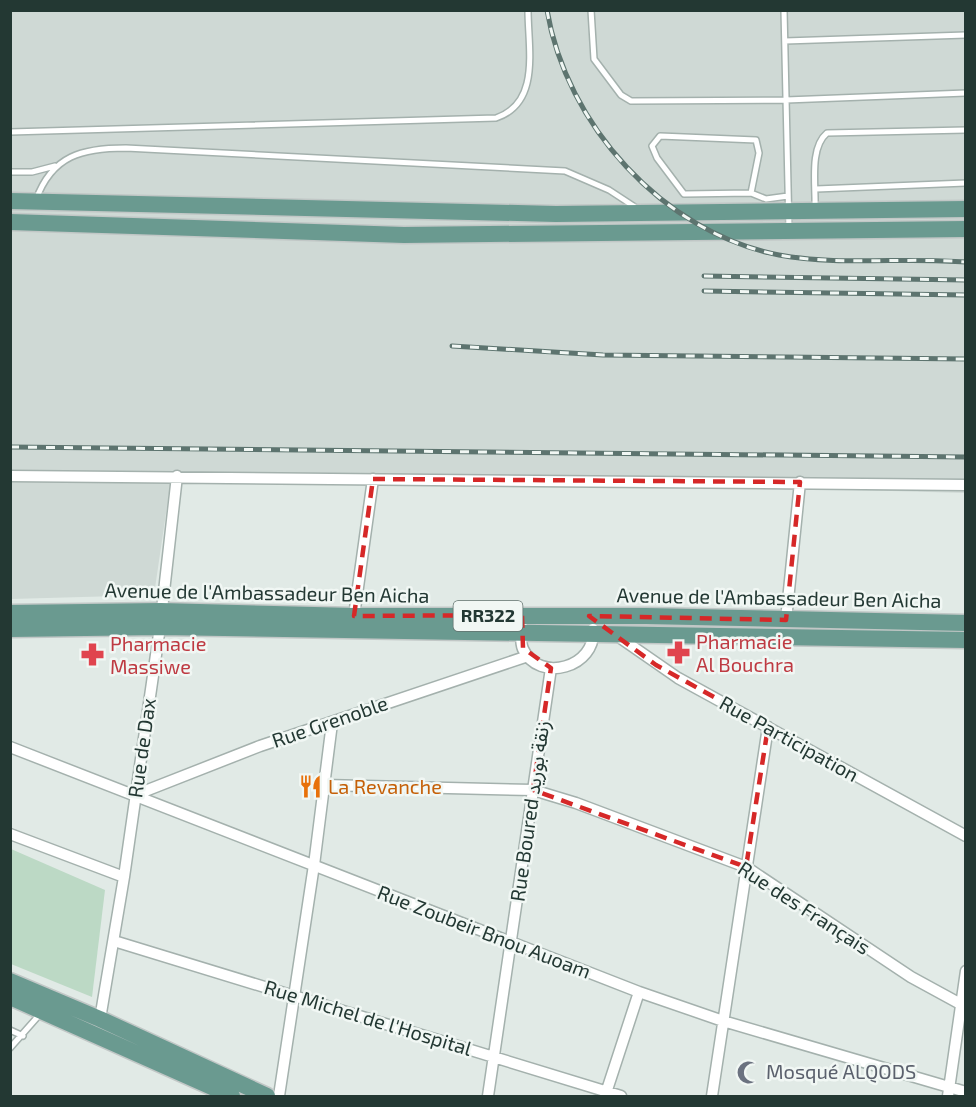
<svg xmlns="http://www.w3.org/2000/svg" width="976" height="1107" font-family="'Exo 2','Noto Sans Arabic',sans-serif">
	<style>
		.built { fill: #cfd9d5 }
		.green { fill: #bcd9c5 }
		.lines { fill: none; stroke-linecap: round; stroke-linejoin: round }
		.lane-casing { stroke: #a4b1ad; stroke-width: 8 }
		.street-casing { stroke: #a4b1ad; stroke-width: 13 }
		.primary-casing { stroke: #c1c7c6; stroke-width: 19 }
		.lane { stroke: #fff; stroke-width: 5 }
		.street { stroke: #fff; stroke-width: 10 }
		.primary { stroke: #6a9a90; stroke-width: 16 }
		.rail-casing { stroke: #5d746f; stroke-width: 5 }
		.rail { stroke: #f1f7f4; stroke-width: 3; stroke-dasharray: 9; stroke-linecap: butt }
		.marked { fill: none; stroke: #d62828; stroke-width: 4.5; stroke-dasharray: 12 8; stroke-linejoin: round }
		.labels { text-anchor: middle; stroke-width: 5; stroke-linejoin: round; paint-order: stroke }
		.shield { fill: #f1f7f4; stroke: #61716d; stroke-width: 1.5 }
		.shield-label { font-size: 18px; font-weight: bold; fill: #233833 }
		.street-label { font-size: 20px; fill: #233833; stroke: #f1f7f4 }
		.health-label { font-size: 20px; fill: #be3a42; stroke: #f1f7f4; text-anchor: start }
		.food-label { font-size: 20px; fill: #c56008; stroke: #f1f7f4; text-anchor: start }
		.worship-label { font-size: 20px; fill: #5b616d; stroke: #f1f7f4; text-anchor: start }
	</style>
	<rect width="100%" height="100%" fill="#e1eae6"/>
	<path class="built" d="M10 11H965V493L172 472 154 595 11 599Z"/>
	<path class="green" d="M11 849 105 890 92 997 11 964Z"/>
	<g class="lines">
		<defs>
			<path id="lane" d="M591 10 594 59 621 95 631 101 786 100 966 93
				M784 10 789 230
				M785 41 966 35
				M10 132 496 118C541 103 528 48 528 10
				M10 172H32L55 166
				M816 189 966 183
				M751 193 759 153 756 140 660 136 652 146 657 158 684 194 751 193 766 199 788 196
				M36 200C52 155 83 148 126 148L565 171 609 190 638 209
				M815 208C816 186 809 148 827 133L966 130
				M10 1030 23 1036
				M10 1048 41 1013"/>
			<path id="street" d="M10 476 966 485
				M522 615C522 625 519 640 523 649 539 684 597 667 593 629
				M354 616 373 479
				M786 620 800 482
				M616 635 678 678 966 836
				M10 747 639 992 723 1021 966 1092
				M324 785 533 790 576 803 746 867 911 977 966 1007
				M135 795 260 746 528 656
				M10 834 124 877
				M114 941 621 1096
				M100 1019 124 877 160 627 177 476
				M279 1096 314 865 332 723
				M488 1096 551 668
				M605 1096 639 992
				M712 1096 768 727
				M948 1096 966 971"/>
			<path id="primary" d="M10 201 556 214 966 209
				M10 222 404 235 966 229
				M10 613 161 611 354 616H646L966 623
				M10 629 160 627 966 640
				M10 981 100 1019 267 1096
				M10 997 232 1096"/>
		</defs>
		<use href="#lane" class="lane-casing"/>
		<use href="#street" class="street-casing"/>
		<use href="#primary" class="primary-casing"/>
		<use href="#lane" class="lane"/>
		<use href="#street" class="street"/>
		<use href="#primary" class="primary"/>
		<defs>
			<path id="rail" d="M547 10C566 124 663 233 779 255 839 266 904 257 966 262
				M704 276 966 280
				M704 291 966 295
				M452 346 603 355 966 359
				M10 447 966 457"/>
		</defs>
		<use href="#rail" class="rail-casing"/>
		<use href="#rail" class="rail"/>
	</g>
	<path class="marked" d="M373 479 800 482 786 620 589 616 656 665 768 727 746 867 533 790 551 668 523 648 522 615 354 616Z"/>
	<defs>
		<symbol id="pharmacy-bare" viewBox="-9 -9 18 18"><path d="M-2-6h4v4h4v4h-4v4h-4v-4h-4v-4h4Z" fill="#e0444e" stroke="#f1f7f4" stroke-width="2.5" paint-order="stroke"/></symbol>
		<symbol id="restaurant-bare" viewBox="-9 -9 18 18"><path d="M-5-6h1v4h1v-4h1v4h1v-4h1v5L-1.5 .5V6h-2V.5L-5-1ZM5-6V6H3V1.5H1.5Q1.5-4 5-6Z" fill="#e8710a" stroke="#f1f7f4" stroke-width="2.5" paint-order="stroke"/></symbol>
		<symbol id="mosque-bare" viewBox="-9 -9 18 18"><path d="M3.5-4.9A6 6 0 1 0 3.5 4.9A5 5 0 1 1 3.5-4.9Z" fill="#6b7280" stroke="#f1f7f4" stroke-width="2.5" paint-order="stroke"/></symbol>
	</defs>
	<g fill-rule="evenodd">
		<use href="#pharmacy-bare" x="662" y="636" width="33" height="33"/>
		<use href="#pharmacy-bare" x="76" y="638" width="33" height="33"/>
		<use href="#restaurant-bare" x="294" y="770" width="33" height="33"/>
		<use href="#mosque-bare" x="732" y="1056" width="33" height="33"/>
	</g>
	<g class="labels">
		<rect class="shield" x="453.5" y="601" width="69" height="30" rx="4.5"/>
		<g class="shield-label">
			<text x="488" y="622">RR322</text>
		</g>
		<g class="street-label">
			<text transform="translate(267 593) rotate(1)" y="7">Avenue de l'Ambassadeur Ben Aicha</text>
			<text transform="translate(779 598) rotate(1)" y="7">Avenue de l'Ambassadeur Ben Aicha</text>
			<text transform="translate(330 722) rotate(-19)" y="7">Rue Grenoble</text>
			<text transform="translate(789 739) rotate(29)" y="7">Rue Participation</text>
			<text transform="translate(142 748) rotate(-82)" y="7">Rue de Dax</text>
			<text transform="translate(530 811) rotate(-82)" y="7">Rue Boured زنقة بوريد</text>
			<text transform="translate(804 908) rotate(33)" y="7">Rue des Français</text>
			<text transform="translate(484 932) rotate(21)" y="7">Rue Zoubeir Bnou Auoam</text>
			<text transform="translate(368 1018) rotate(17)" y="7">Rue Michel de l'Hospital</text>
		</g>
		<g class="health-label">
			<text x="696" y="649">Pharmacie<tspan x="696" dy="23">Al Bouchra</tspan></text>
			<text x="110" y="651">Pharmacie<tspan x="110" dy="23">Massiwe</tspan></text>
		</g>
		<g class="food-label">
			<text x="328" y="794">La Revanche</text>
		</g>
		<g class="worship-label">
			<text x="766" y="1079">Mosqué ALQODS</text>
		</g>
	</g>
	<rect width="976" height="1107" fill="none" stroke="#233833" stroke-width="24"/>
</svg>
